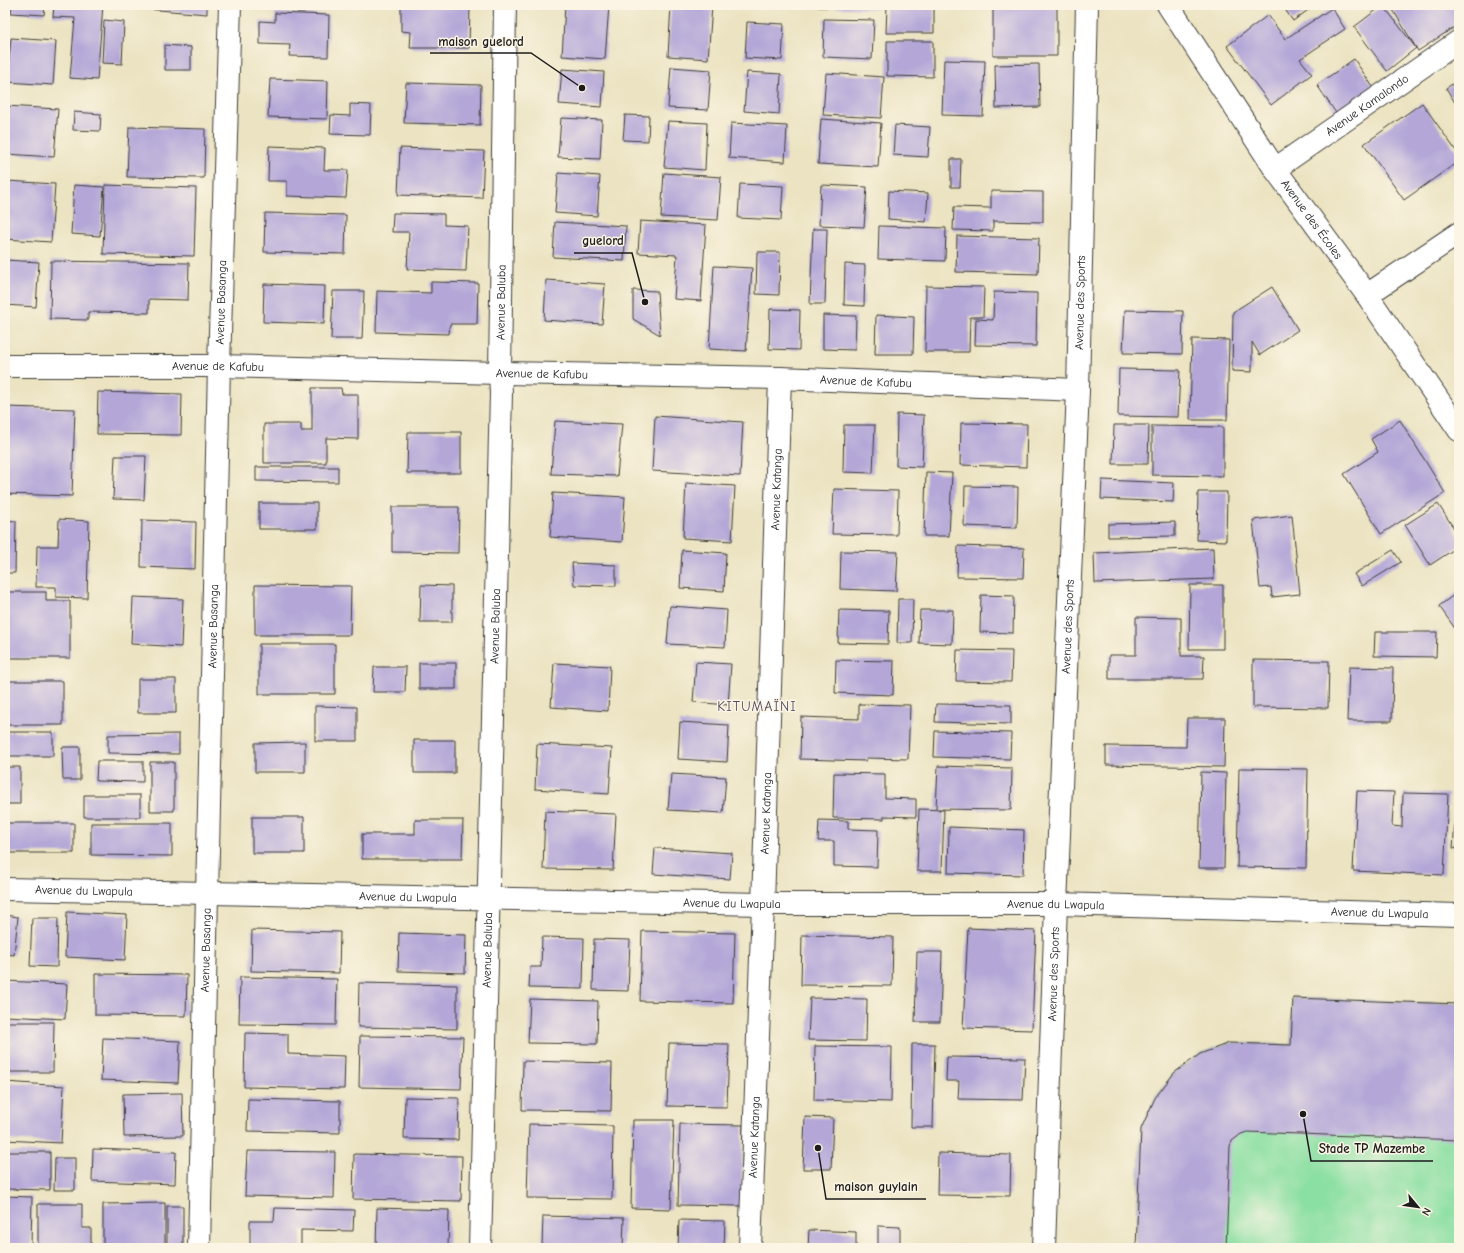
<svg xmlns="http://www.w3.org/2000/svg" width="1464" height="1253" font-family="'Comic Neue',sans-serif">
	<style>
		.green { fill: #8adfa2; stroke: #537e5f }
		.building { fill: #b4a7d8 }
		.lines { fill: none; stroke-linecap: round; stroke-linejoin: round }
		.street-casing { stroke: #3b3a35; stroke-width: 24 }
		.street { stroke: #fff; stroke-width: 22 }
		.labels { text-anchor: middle; stroke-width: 3; stroke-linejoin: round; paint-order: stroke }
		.street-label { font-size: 12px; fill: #1c1c1c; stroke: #fcf5e5 }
		.quarter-label { font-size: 14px; letter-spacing: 1px; fill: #514d5e; stroke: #fcf5e5 }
		.leader { fill: none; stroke: #1c1c1c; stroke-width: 1.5 }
		.callout-dot { fill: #1c1c1c; stroke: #fcf5e5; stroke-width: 1.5 }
		.callout-label { font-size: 13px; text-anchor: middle; font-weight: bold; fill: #1c1c1c; stroke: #fcf5e5; stroke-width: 3; stroke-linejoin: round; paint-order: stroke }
	</style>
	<rect width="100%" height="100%" fill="#fcf5e5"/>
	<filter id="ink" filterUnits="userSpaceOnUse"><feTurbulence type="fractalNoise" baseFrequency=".025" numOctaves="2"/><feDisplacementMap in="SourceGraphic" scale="8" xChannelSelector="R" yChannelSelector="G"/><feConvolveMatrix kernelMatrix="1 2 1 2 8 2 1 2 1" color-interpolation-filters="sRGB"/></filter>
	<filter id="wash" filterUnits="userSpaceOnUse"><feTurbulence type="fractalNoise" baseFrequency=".012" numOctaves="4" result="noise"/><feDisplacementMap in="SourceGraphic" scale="16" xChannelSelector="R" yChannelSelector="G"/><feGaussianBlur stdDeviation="0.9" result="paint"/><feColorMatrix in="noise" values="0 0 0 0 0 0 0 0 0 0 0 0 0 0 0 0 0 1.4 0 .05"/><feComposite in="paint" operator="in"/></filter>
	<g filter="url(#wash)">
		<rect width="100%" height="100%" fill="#ebe3c1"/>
		<path class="green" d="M1293 998 1459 1004V1248H1136L1141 1129 1155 1098 1174 1073 1200 1054 1229 1043 1291 1045Z"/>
		<g id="blocks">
			<path class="building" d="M12 5H45L44 15 11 13Z
				M54 5H103L97 80 70 78 75 18 53 17Z
				M110 5H207V14L110 6Z
				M401 5H470L469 48H410L411 32 401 31Z
				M565 5H609L605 59 562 56Z
				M671 5 712 6 708 59 668 56Z
				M818 5H880L879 9 818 7Z
				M887 5H934V33H886Z
				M1282 5H1315L1293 21Z
				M1383 5 1416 48 1387 71 1354 27Z
				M1390 5H1455L1459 12V24L1418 51Z
				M993 6H1057V56H993Z
				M1332 8 1345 29 1300 59 1312 74 1271 105 1227 46 1268 15 1285 39Z
				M275 13 329 15 328 57 289 56 290 45 260 44V21L275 22Z
				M824 19 874 20 872 59 823 57Z
				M104 20 124 22 122 64 102 63Z
				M747 22 784 24 782 60 745 58Z
				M11 38 56 41 53 85 7 82Z
				M887 41H933V77L887 76Z
				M165 45 191 47V70H165Z
				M1354 59 1375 90 1338 116 1317 85Z
				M944 60 985 61 983 116 942 115Z
				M1039 64 1040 107 996 108 995 65Z
				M671 67 711 70 708 110 668 108Z
				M562 69 604 72 602 107 559 104Z
				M747 72 781 74 779 114 744 111Z
				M826 73 884 77 881 118 823 115Z
				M270 79 328 81 327 119 268 117Z
				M1459 80V109L1446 88Z
				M406 83 481 85 480 125 404 123Z
				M5 84H10L9 99 5 98Z
				M1422 103 1459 155V161L1404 200 1364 144Z
				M350 104 371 105 370 135 330 134 331 115 350 116Z
				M5 106 58 109 54 157 5 154Z
				M74 112 101 114 100 131 73 130Z
				M625 115 649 116 648 141 623 140Z
				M561 118 602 120 600 159 558 157Z
				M821 119 881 123 878 167 818 164Z
				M668 121 707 123 705 170 664 167Z
				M731 123 787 126 785 162 729 158Z
				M895 125 930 127 928 157 893 155Z
				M129 127 205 129 204 178 127 177Z
				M269 146 325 148 324 170H348L346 198 287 196V181H268Z
				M400 148 484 151 482 198 398 195Z
				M951 159H961L960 187H951Z
				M558 173 600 176 597 216 555 213Z
				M664 173 721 177 718 220 661 217Z
				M7 181 55 184 51 242 5 239Z
				M740 184 783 186 781 220 738 218Z
				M74 185 104 187 100 236 71 234Z
				M105 185 196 188 194 256 103 254Z
				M821 185 867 187 864 227 819 225Z
				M889 191 928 193 926 222 888 219Z
				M991 191 1043 192V222L993 221V231L953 230 954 207 991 208Z
				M265 213 346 215 345 254 264 252Z
				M393 213 444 214V225L468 226 466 271 407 269 409 232H392Z
				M640 221 706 225 701 301 674 299 677 255 638 253Z
				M555 222 626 226 624 261 553 257Z
				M879 226 946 228 945 261 878 259Z
				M813 229H827L825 304H810Z
				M957 236 1039 238 1038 274 956 272Z
				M757 252H780L779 295 756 294Z
				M5 260 39 262 36 307 5 305Z
				M51 261 189 263 188 300 149 299V313L88 312V320L50 319Z
				M845 264 865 265 864 306 844 305Z
				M714 266 752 268 746 351 709 349Z
				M546 280 605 284 602 324 544 320Z
				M431 282 478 283 477 324H450L449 334 376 332 377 291 431 293Z
				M264 284 325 286 324 324 263 322Z
				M926 286 984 287 983 317H970L969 352H925Z
				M1272 287 1298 330 1260 355 1252 342V372L1232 371 1233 312Z
				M633 290 657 291 660 335 633 319Z
				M333 291H364L362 339H331Z
				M994 292 1037 293 1036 346 975 345 976 319 993 320Z
				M770 309 800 310 799 350 769 349Z
				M1125 310 1183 311 1182 354 1123 353Z
				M823 315 856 316 855 350 823 349Z
				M876 315 914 317 913 354H875Z
				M1192 339 1229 340 1227 420H1190Z
				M1119 369 1180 370 1178 417 1118 416Z
				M312 388H341L342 394H358V439L326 438V463H264V424H301V431H312Z
				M98 392 182 394 181 435 97 434Z
				M5 407 75 409 72 496 5 494Z
				M897 414 924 415 922 467 896 466Z
				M655 416 743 422 740 476 652 471Z
				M1400 420 1445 493 1381 534 1344 474 1378 452 1371 439Z
				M555 421 622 424 617 476 551 474Z
				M961 423 1027 424 1026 467 960 465Z
				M844 425H875L873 473 843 472Z
				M1114 425H1149L1148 464H1113Z
				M1152 426 1223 427V476L1152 475Z
				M408 432H461V473H407Z
				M115 456H146L144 500 113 499Z
				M256 467H338V482L256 481Z
				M926 472 952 473 949 536H924Z
				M1102 480 1174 483 1173 502 1101 499Z
				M686 483 735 486 732 541 683 538Z
				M965 486 1018 487 1017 528 964 526Z
				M834 489 898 491 897 535 832 534Z
				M1198 492H1227L1226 541 1197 540Z
				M553 493 625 497 622 542 550 537Z
				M259 503H317V529H259Z
				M1438 504 1459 536V546L1430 565 1405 525Z
				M392 507H459L458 553 392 552Z
				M1292 515 1300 594 1272 597 1271 587 1260 588 1253 520Z
				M59 519 89 521 87 598 56 597V587H36L37 546H58Z
				M5 520 16 521 15 573H5Z
				M142 520 196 522 195 569 141 567Z
				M1175 522V536L1108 537V524Z
				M958 546 1024 548 1023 578 957 577Z
				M1213 548 1214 579 1095 583 1094 553Z
				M682 550 726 553 724 591 680 588Z
				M1393 550 1401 562 1362 586 1354 574Z
				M841 551 898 552 896 591 840 589Z
				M572 563 616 565V586L574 585Z
				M255 585 351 586 350 635H255Z
				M421 585 452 586V622H420Z
				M1190 585H1223V649H1189Z
				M1459 591V634L1439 606Z
				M5 592H46V601H70V658H5Z
				M981 595 1014 596 1013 633 980 632Z
				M133 597 183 599 181 647 131 644Z
				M898 599H913L912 643H897Z
				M670 606 727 610 725 647 667 644Z
				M839 610 889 611 888 644 838 643Z
				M920 610H953L952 644 919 643Z
				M1136 617 1181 618V656H1204L1203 679H1109V655H1136Z
				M1375 632H1437L1436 657 1374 656Z
				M259 644H335V694H259Z
				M957 650 1012 651 1011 682 956 681Z
				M836 660 894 661 893 695 835 693Z
				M1253 660 1329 661 1328 708 1253 707Z
				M696 662 731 664 728 705 693 702Z
				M419 663H456V689H419Z
				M554 663 610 666 608 711 551 707Z
				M374 667H406L405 692H373Z
				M1349 667 1393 668 1392 721H1347Z
				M138 679H176V713H138Z
				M5 681H63V725H5Z
				M859 704 910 705 908 759 866 758V761L800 759 801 717 859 719Z
				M936 704 1011 705V724L935 722Z
				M315 706 357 707V741H315Z
				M1187 718H1225L1224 767 1106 765V746L1186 747Z
				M680 722 729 725 727 762 678 759Z
				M935 731 1011 733 1010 759 934 757Z
				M5 732H53V756H5Z
				M179 734V754L108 753V735Z
				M414 740H455V773H414Z
				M305 742V772H255V743Z
				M537 744 612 748 609 794 535 789Z
				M62 747H80V780H63Z
				M97 761H143V782L96 781Z
				M150 762H174V811H150Z
				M938 766 1012 768 1011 810 936 809Z
				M5 767H20V804H5Z
				M1239 768 1308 769 1306 868 1237 867Z
				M1201 772 1226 773 1224 868H1199Z
				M834 773 885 774V798L916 799V817L884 816V819L833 818Z
				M671 774 726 777 723 813 668 810Z
				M1357 791 1394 792 1392 826 1402 827 1403 793 1448 794 1444 875 1353 871Z
				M84 795H140V817H84Z
				M919 809 944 810 942 871H917Z
				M1456 809H1459V849L1453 848Z
				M545 811 616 814 613 870 543 869Z
				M252 817H304V853H252Z
				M415 820H463L462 859H362V834H415Z
				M819 820 848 821V829L878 830 877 867 834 866V841H818Z
				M5 823H74V853H5Z
				M91 823H172V856L91 855Z
				M949 827 1024 830 1023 875 948 873Z
				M655 848 732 853 730 879 653 874Z
				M67 912 127 915 125 960 65 957Z
				M5 915 18 917 14 955 5 954Z
				M32 918H58L57 967 30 966Z
				M968 928 1036 931 1032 1030 963 1028Z
				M252 930 340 932 339 973 251 971Z
				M642 931 735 933 733 1003 640 1001Z
				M399 933 466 935 465 973 398 971Z
				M802 935 893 937 892 986 801 985Z
				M542 937 584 938 583 989 529 988 530 967H541Z
				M594 939 630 940 628 991 593 990Z
				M917 952H942L940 1022H915Z
				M95 974 187 975 186 1016 95 1015Z
				M240 977 337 979 336 1025 239 1024Z
				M5 981 67 984 65 1019 5 1016Z
				M359 983 457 985V1029L358 1027Z
				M810 998 867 999 866 1041 808 1040Z
				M1293 998 1459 1004V1140L1247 1132 1241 1134 1232 1141 1230 1146 1226 1248H1136L1141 1129 1155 1098 1174 1073 1200 1054 1229 1043 1291 1045Z
				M530 999 598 1001 597 1044 528 1043Z
				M5 1022H54L53 1072H5Z
				M245 1033 288 1034V1054L345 1056 344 1089 244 1087Z
				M360 1036 463 1037 461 1089 359 1087Z
				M103 1038 180 1041 178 1083 101 1080Z
				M669 1043 729 1044 727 1107 667 1106Z
				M912 1044H935L933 1127H911Z
				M815 1046 892 1047 891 1102 814 1100Z
				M947 1057 1025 1058 1023 1100 958 1099 959 1081H946Z
				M523 1061 612 1063 611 1111 522 1110Z
				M5 1082 64 1086 61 1143 5 1140Z
				M182 1093 183 1136 124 1137 123 1094Z
				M405 1097 459 1098 458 1140 404 1139Z
				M248 1099 340 1101V1133L247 1131Z
				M805 1117 833 1118 831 1169H803Z
				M633 1120H674L671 1209 631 1208Z
				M529 1124 613 1126 612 1199 527 1198Z
				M680 1124 743 1125 741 1206 678 1205Z
				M93 1149 176 1152 175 1184 92 1181Z
				M247 1151 335 1152 334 1198 245 1196Z
				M5 1152H50V1190L5 1189Z
				M938 1153 1011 1155 1010 1196 937 1195Z
				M354 1154 462 1156 461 1201 353 1199Z
				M55 1158H75V1190H54Z
				M5 1196 32 1197 31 1248H5Z
				M165 1203V1248H103V1204Z
				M38 1204H82V1228H91V1248H38Z
				M167 1206H183V1248H167Z
				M275 1208 354 1210 353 1231 301 1230V1248H250V1221H274Z
				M377 1208 449 1210 448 1248H376Z
				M543 1216 624 1218 623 1248H542Z
				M679 1220 725 1221 724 1248H678Z
				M878 1226 900 1227V1248H878Z
				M809 1230 856 1232V1248H808Z
				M954 1245 1007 1247V1248H954Z"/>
		</g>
	</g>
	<g filter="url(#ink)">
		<use href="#blocks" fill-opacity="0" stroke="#3b3a35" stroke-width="1"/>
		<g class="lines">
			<defs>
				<g id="street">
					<path id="s1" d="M1168 5 1275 169 1367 295 1459 430"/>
					<path id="s2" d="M1275 169 1459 41"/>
					<path d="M1367 295 1459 233"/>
					<path id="s3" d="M5 366H219L500 373 780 378 1078 390"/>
					<path id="s4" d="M5 889 763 904H1056L1459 915"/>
					<path id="s5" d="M199 1248 219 366 230 5"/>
					<path id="s6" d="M480 1248 501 393 500 373 505 5"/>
					<path id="s7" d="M750 1248 763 904 780 378"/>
					<path id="s8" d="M1044 1248 1056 904 1078 390 1087 5"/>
				</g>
			</defs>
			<use href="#street" class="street-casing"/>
			<use href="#street" class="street"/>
		</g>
	</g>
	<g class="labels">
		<g class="street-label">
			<text dy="4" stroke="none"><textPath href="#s2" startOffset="112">Avenue Kamalondo</textPath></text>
			<text dy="4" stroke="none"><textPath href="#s1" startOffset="258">Avenue des Écoles</textPath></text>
			<text dy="4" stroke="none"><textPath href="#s5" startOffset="946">Avenue Basanga</textPath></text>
			<text dy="4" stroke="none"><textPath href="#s6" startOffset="946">Avenue Baluba</textPath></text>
			<text dy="4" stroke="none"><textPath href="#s8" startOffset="946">Avenue des Sports</textPath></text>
			<text dy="4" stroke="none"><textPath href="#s3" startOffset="213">Avenue de Kafubu</textPath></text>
			<text dy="4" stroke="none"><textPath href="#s3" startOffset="537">Avenue de Kafubu</textPath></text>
			<text dy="4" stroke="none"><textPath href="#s3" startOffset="861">Avenue de Kafubu</textPath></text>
			<text dy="4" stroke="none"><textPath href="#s7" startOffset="759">Avenue Katanga</textPath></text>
			<text dy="4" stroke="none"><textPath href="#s5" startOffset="622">Avenue Basanga</textPath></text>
			<text dy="4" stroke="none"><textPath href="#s6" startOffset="622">Avenue Baluba</textPath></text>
			<text dy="4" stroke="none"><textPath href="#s8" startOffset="622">Avenue des Sports</textPath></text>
			<text dy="4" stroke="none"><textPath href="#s7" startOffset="435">Avenue Katanga</textPath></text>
			<text dy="4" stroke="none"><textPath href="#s4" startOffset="79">Avenue du Lwapula</textPath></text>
			<text dy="4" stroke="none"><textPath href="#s4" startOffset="403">Avenue du Lwapula</textPath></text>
			<text dy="4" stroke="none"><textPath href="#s4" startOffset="727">Avenue du Lwapula</textPath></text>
			<text dy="4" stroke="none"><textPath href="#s4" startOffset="1051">Avenue du Lwapula</textPath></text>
			<text dy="4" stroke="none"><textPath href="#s4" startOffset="1375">Avenue du Lwapula</textPath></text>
			<text dy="4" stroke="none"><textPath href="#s5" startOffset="298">Avenue Basanga</textPath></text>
			<text dy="4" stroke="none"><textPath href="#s6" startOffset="298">Avenue Baluba</textPath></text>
			<text dy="4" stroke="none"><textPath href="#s8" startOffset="274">Avenue des Sports</textPath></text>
			<text dy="4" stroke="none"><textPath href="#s7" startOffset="111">Avenue Katanga</textPath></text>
		</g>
		<g class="quarter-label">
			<text x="757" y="711">KITUMAÏNI</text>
		</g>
	</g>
	<path class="leader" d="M582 88L531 53H430M645 302L632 253H574M1303 1114L1311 1161H1433M818 1148L826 1199H926"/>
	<g class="callout-dot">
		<circle cx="582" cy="88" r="4"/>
		<circle cx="645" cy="302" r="4"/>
		<circle cx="1303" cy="1114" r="4"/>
		<circle cx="818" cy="1148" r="4"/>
	</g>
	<g class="callout-label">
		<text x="481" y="46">maison guelord</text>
		<text x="603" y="245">guelord</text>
		<text x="1372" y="1153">Stade TP Mazembe</text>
		<text x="876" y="1191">maison guylain</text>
	</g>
	<rect width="1464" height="1253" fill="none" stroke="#fcf5e5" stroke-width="20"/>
	<g transform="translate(1418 1207) rotate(119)" stroke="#fcf5e5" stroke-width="3" paint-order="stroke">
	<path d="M0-3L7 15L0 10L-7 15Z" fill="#1c1c1c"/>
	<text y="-6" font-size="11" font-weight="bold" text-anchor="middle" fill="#1c1c1c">N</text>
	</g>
</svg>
